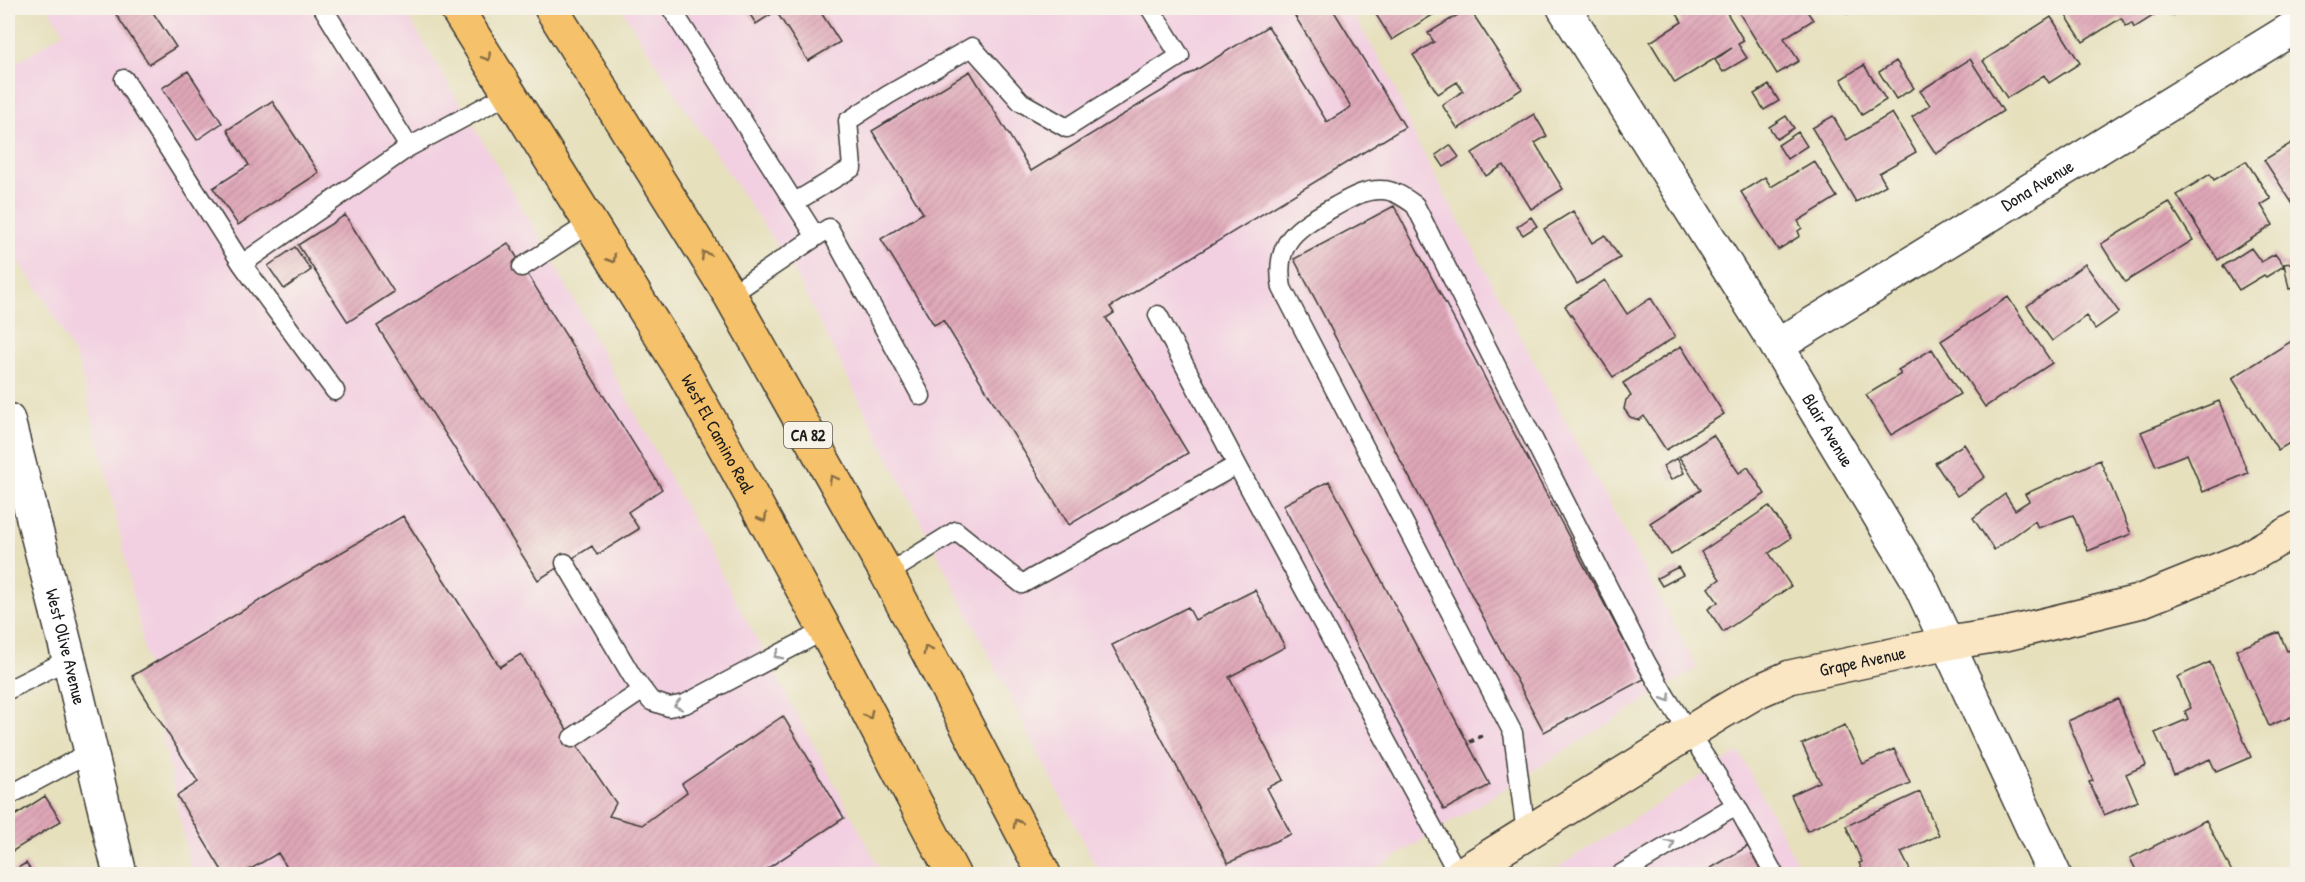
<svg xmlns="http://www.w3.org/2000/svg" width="2305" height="882" font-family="'Patrick Hand',sans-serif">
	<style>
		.built { fill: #f2cfe1 }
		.building { fill: url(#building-hatch) }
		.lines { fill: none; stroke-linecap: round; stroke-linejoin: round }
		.lane-casing { stroke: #3a3934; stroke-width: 21 }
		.street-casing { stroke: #3a3934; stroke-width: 36 }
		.secondary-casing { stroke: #3a3934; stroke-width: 36 }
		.primary-casing { stroke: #3a3934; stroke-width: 36 }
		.path { stroke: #3a3934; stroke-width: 4; stroke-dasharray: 4.5 4.5; stroke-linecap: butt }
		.lane { stroke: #fff; stroke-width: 18 }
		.street { stroke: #fff; stroke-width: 33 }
		.secondary { stroke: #fbe6c4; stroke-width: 33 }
		.primary { stroke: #f5c16b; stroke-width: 33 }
		.oneway { stroke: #886e44 }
		.oneway2 { stroke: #999 }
		.labels { text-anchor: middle; stroke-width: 6; stroke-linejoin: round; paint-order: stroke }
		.shield { fill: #f7f3e8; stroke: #5e5c59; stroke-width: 1.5 }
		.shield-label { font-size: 16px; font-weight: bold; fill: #1c1c1c }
		.street-label { font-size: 18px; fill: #1c1c1c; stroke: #f7f3e8 }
	</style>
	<defs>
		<pattern id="building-hatch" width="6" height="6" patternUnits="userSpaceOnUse" patternTransform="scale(1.5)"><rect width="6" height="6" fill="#dfa7b8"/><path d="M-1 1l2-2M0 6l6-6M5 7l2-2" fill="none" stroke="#bf8f9e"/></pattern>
	</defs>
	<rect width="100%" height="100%" fill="#f7f3e8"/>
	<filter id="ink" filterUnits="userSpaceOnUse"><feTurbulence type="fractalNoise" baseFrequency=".0167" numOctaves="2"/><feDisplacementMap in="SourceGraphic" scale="12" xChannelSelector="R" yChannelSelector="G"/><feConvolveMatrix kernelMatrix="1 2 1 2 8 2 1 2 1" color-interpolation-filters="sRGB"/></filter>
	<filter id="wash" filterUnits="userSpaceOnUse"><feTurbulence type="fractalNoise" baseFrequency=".008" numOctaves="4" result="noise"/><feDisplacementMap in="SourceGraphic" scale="24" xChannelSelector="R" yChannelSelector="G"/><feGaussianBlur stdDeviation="1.35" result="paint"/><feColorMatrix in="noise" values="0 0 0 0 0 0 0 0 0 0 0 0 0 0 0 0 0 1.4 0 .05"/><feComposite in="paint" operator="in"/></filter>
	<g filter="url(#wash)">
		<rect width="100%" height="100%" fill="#e6e0bd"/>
		<path class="built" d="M48 8H403L545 246 883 874H192L113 501 79 364 47 303 8 245V68L64 32Z
			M621 8H1349L1390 76 1417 142 1697 668 1368 874H1100L792 268 680 101Z
			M1739 752 1803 874H1547Z"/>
		<g id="blocks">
			<path class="building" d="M123 8H150L176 47 149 64 115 13Z
				M746 8H818L840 42 808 61 776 11 756 24Z
				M1290 8H1332L1405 127 1110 307 1114 313 1106 318 1188 453 1069 525 943 320 934 325 881 239 923 213 872 131 970 71 1031 171 1268 26 1327 122 1351 107Z
				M1384 8H1444L1392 40 1375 13Z
				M1469 8 1522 89 1458 129 1442 105 1463 91 1457 82 1438 94 1413 55 1434 42 1428 33Z
				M1688 8H1724L1744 41 1738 44 1747 58 1723 72 1715 60 1732 48 1675 83 1650 42 1682 22 1677 14Z
				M1736 8H1805L1813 20 1784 38 1799 61 1777 74Z
				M1843 8H1857L1847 14Z
				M2061 8H2152L2156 14 2134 28 2132 23 2126 26 2121 18 2083 42Z
				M2168 8H2185L2173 15Z
				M2051 17 2080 63 2049 83 2044 75 2007 98 1983 61Z
				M1970 59 2003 111 1936 154 1912 117 1930 105 1920 91Z
				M1896 61 1914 88 1896 99 1879 72Z
				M1864 65 1886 100 1862 115 1841 79Z
				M188 71 222 123 197 140 162 88Z
				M1769 85 1779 101 1764 110 1754 94Z
				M272 101 319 173 238 225 213 188 249 165 227 130Z
				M1892 113 1916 152 1879 173 1886 185 1856 202 1812 128 1833 116 1847 140Z
				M1534 114 1547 136 1535 143 1563 189 1531 209 1504 165 1486 176 1472 153Z
				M1786 116 1794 128 1777 139 1769 127Z
				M1798 132 1807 146 1787 159 1778 145Z
				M2298 139V212L2264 160Z
				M1450 145 1459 157 1444 167 1436 155Z
				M1814 161 1837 197 1798 221 1802 228 1798 231 1800 236 1778 250 1741 192 1765 177 1771 187Z
				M2246 161 2271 199 2261 205 2273 225 2218 260 2177 195 2210 174 2214 180Z
				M2169 202 2193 240 2125 282 2101 244Z
				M1394 206 1644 679 1544 732 1294 259Z
				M1573 211 1592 243 1605 235 1620 258 1577 284 1544 229Z
				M345 215 394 292 348 322 298 245Z
				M1531 217 1537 226 1523 235 1517 227Z
				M508 243 662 489 628 512 639 529 597 555 592 546 538 580 377 326Z
				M295 247 311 270 284 289 268 266Z
				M2251 248 2261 262 2275 254 2284 266 2266 277 2264 275 2239 290 2223 266Z
				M2298 262V287L2289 289 2284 264Z
				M2085 264 2119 312 2095 329 2086 316 2052 341 2027 306Z
				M1605 280 1627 314 1651 298 1675 337 1613 377 1565 306Z
				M2008 297 2052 363 1985 407 1941 341Z
				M2298 337V398L2294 400 2298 405V438L2278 450 2232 378Z
				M1681 346 1724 414 1666 450 1644 416 1639 420 1630 417 1624 409 1626 400 1631 396 1623 383Z
				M1932 349 1960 394 1891 435 1866 395 1901 374 1898 370Z
				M2219 401 2248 473 2203 492 2187 454 2156 466 2141 432Z
				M1713 435 1739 473 1748 467 1765 494 1671 555 1650 523 1701 490 1679 457Z
				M1964 444 1985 477 1957 496 1935 463Z
				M1677 458 1684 473 1671 480 1663 466Z
				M2100 460 2131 534 2088 551 2073 515 2038 528 2035 521 1994 550 1973 518 2005 494 2015 510 2029 501 2025 494Z
				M1329 481 1490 785 1444 810 1283 505Z
				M1769 506 1791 538 1769 553 1791 586 1723 632 1708 609 1718 602 1708 588 1720 579 1701 552Z
				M403 516 500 667 521 654 572 738 616 803 609 816 642 825 687 792 682 784 783 716 844 818 759 874H291L278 853 242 874H224L177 796 198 782 132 676Z
				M1678 567 1683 575 1662 586 1657 578Z
				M1255 590 1285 647 1229 677 1283 780 1267 788 1291 834 1228 863 1112 645 1188 607 1195 620Z
				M2279 632 2287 651 2298 647V714L2269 726 2236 650Z
				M2210 662 2251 757 2216 772 2210 759 2174 774 2155 733 2188 719 2185 711 2191 708 2177 677Z
				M2118 699 2146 765 2126 774 2138 801 2104 815 2089 782 2093 781 2068 721Z
				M1845 725 1863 764 1894 749 1910 783 1807 831 1791 795 1820 782 1802 744Z
				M1920 792 1939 835 1901 852 1912 874H1864L1859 863 1862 862 1846 826Z
				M45 796 61 821 8 854V820Z
				M2206 820 2233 874H2138L2130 858Z
				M1748 846 1766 874H1701Z
				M26 863 33 874H8Z"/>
		</g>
	</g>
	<g filter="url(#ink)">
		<use href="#blocks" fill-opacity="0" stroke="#3a3934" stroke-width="1.5"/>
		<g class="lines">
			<defs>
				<path id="lane" d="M323 8 409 147
					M671 8 816 237
					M124 79 242 264 409 147 510 93
					M795 202 852 168 848 121 888 95 972 47 1021 102 1067 128 1180 56 1150 8
					M242 264 335 391
					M522 267 590 223
					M730 295 829 228 921 396
					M1158 315 1237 465
					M565 563 632 676 651 701 669 707 685 704 825 630
					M887 574 956 531 1022 584 1237 465 1458 874
					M8 690 69 659
					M572 738 643 690
					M8 796 90 752
					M1736 805 1774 874
					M1526 833 1513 733 1282 288C1273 241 1298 227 1334 207 1349 199 1364 189 1382 190 1394 190 1405 198 1415 205L1646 662 1666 697 1736 805 1621 874"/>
				<g id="street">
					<path id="s1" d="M1564 8 1777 346 1918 580 2054 874"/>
					<path id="s2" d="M1777 346 2298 25"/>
					<path id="s3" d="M8 420 69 659 120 874"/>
				</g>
				<g id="secondary">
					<path id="s4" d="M1461 874 1722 712 1756 692 1790 677 1949 643 2006 634 2138 602 2245 559 2298 528"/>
				</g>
				<g id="primary">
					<path id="s5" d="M456 8 684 373 825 630 953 874"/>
					<path d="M551 8 730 295 887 574 1044 874"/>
				</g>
			</defs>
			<use href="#lane" class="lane-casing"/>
			<use href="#street" class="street-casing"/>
			<use href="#secondary" class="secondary-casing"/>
			<use href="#primary" class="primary-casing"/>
			<path class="path" d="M1470 742 1485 734"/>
			<use href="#lane" class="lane"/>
			<use href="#street" class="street"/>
			<use href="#secondary" class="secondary"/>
			<use href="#primary" class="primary"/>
		</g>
		<defs><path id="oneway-chevron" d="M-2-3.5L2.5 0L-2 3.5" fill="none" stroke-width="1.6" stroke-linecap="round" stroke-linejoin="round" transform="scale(1.5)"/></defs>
		<g class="oneway">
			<use href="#oneway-chevron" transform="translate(487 57) rotate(58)"/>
			<use href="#oneway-chevron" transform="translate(705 255) rotate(-122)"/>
			<use href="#oneway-chevron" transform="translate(612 259) rotate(58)"/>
			<use href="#oneway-chevron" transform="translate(833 479) rotate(-119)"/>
			<use href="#oneway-chevron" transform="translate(763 518) rotate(61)"/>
			<use href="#oneway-chevron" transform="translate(927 650) rotate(-118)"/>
			<use href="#oneway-chevron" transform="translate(869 715) rotate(62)"/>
			<use href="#oneway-chevron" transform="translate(1017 823) rotate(-118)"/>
		</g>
		<g class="oneway2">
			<use href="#oneway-chevron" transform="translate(778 655) rotate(152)"/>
			<use href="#oneway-chevron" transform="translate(1667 698) rotate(59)"/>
			<use href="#oneway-chevron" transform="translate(678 705) rotate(168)"/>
			<use href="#oneway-chevron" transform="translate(1671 844) rotate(-32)"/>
		</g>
	</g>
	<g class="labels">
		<rect class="shield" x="784" y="422" width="48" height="26" rx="4.5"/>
		<g class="shield-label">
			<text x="808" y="441">CA 82</text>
		</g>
		<g class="street-label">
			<text dy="6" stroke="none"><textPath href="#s2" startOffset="306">Dona Avenue</textPath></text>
			<text dy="6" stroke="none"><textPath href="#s1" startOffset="498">Blair Avenue</textPath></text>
			<text dy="6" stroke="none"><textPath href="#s5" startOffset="500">West El Camino Real</textPath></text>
			<text dy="6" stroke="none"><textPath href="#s3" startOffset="234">West Olive Avenue</textPath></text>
			<text dy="6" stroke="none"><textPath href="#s4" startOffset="458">Grape Avenue</textPath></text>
		</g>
	</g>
	<rect width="2305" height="882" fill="none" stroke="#f7f3e8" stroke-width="30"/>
</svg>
